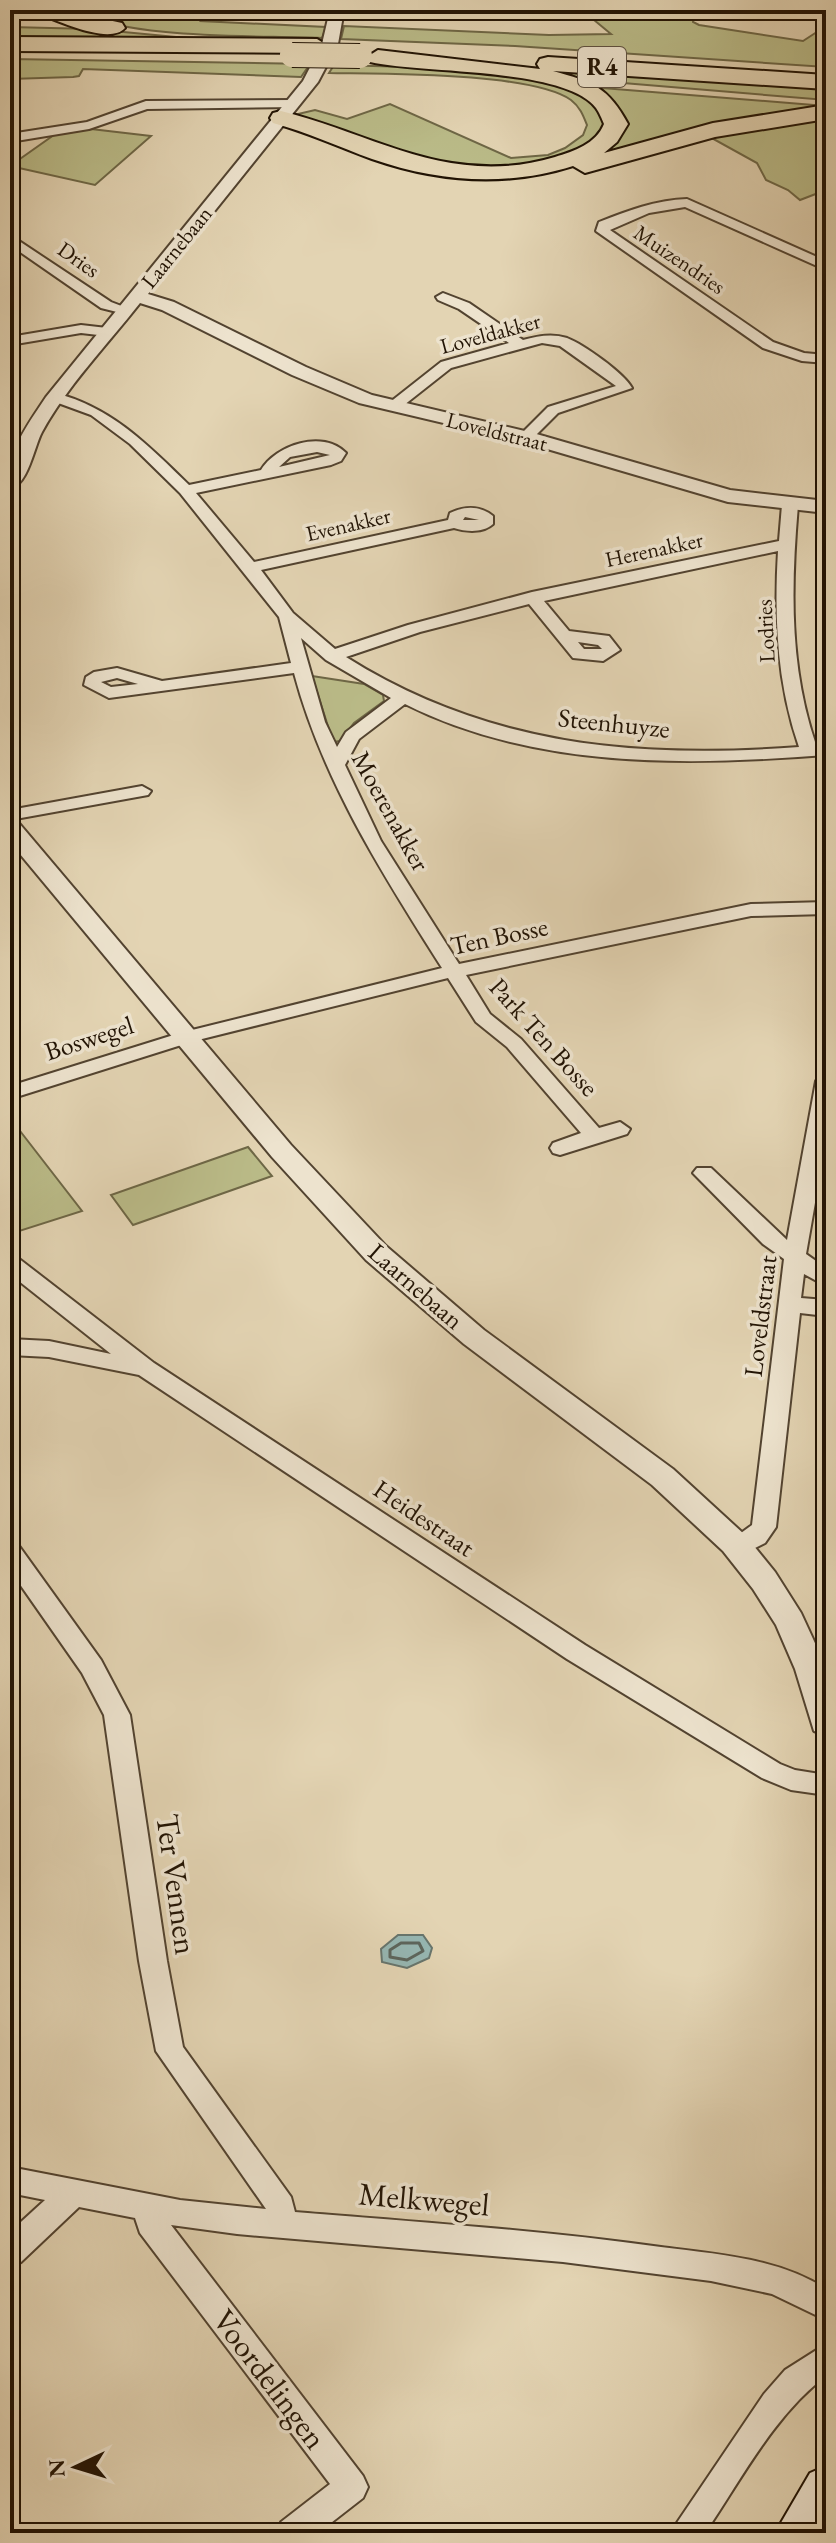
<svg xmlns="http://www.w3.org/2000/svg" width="836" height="2543" font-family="'EB Garamond',serif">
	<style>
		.green { fill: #babb88; stroke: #6e6746; stroke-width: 2 }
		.water { fill: #96b7b3; stroke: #67756d; stroke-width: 2 }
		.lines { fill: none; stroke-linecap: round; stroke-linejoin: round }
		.shore { stroke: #5c655c; stroke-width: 3 }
		.minor-casing { stroke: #524330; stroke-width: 4 }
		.tertiary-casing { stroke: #524330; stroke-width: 4 }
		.secondary-casing { stroke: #211304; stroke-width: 4 }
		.motorway-casing { stroke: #211304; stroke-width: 4 }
		.minor { fill: #ede3ce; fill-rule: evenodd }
		.tertiary { fill: #ede3ce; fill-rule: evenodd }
		.secondary { fill: #ede3ce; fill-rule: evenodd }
		.motorway { fill: #e3d4b3; fill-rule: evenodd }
		.motorway-bridge-casing { stroke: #211304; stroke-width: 26; stroke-linecap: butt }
		.motorway-bridge { stroke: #e3d4b3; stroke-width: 24 }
		.labels { text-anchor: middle; stroke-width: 7; stroke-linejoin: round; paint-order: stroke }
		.far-street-label { font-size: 22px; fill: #211304; stroke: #ede3ce }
		.shield { fill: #ede3ce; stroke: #5e5141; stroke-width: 2 }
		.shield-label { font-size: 24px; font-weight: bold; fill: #211304 }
		.street-label { font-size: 26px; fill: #211304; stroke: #ede3ce }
		.near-street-label { font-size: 32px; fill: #211304; stroke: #ede3ce }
	</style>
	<rect width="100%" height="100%" fill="#e3d4b3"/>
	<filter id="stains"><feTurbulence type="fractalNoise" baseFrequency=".0025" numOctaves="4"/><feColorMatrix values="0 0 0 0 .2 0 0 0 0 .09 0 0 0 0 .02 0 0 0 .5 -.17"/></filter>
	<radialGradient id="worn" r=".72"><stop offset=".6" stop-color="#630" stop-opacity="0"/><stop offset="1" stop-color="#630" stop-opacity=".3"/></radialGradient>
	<path class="green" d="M62 10H210L201 21 326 27 322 38C238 35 143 40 62 10Z
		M694 13 693 22 699 25 803 41 826 26V67L515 46 341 39 344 26 549 35 611 34 588 15 656 20 665 16Z
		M10 27 92 29 197 39H10Z
		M10 59 310 64 301 77 83 69 79 76 73 77 10 79Z
		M483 64 826 87V100L563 78Z
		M334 65C389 67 562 64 598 105 601 109 603 117 605 122 602 129 598 138 592 142 556 169 474 174 431 163 388 152 345 133 303 118L298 114 315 110 347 119 390 104 511 158 548 155 565 148 583 135 587 125C583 115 580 107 571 100 531 72 381 74 329 73Z
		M590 87 826 106 548 169 613 142Z
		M826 118V190L800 200 788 190 766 180 757 163 708 136Z
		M91 129 151 136 95 185 10 166 51 137 49 134Z
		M312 676 364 684 383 695 384 701 354 723 340 741 333 742Z
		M10 1118 82 1211 10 1234Z
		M248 1147 272 1176 133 1225 111 1195Z"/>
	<path class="water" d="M398 1935H423L432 1948 429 1958 407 1968 382 1962 381 1949Z"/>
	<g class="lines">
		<path class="shore" d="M401 1943H419L423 1951 407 1960 390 1957V1950Z"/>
		<defs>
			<path id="minor" d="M293 100 297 101V107L147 109 89 129 10 142V134L87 122 146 101Z
				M687 199 826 261V270L685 207 649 213 610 230 773 342 804 353 826 355V363L802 361 763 348 596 231 599 222C627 211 656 200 687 199Z
				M10 235 111 302 132 310 125 314 101 308 10 245Z
				M443 293 469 303 523 340C538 336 552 333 567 338 583 344 624 373 632 388L558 413 531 440H521V434L548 407 616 386 560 346 542 343 451 368 399 409H389V403L441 362 509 343 459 309 438 300 436 297Z
				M81 325 107 328 114 332 107 336 81 333 10 345V337Z
				M55 393C111 407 148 445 189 485L261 470C276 445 323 429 346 453L341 461 331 465 196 493 254 562 448 520 450 513C465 506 479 505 493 516V524C483 533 467 532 454 528L261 570 293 613 335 649 408 625 532 592 779 541 782 505 790 500 796 502 798 505C791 587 789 667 816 745H826V755C686 766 534 769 405 704L359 739 345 765 381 841 459 964 751 904 826 902V914L751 916 466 975 490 1014 521 1039 599 1128 620 1122 630 1129 627 1134 560 1155 553 1153 550 1148 553 1143 581 1133 507 1047 476 1022 448 978 194 1041 10 1099V1086L180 1033 442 968C382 873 323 781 294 673L109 698 84 685 86 677 94 672 117 668 162 681 291 663 279 617 180 493 130 444 91 415 50 400 48 397ZM317 452 330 455 279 467 290 457ZM465 517 479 520H463ZM778 551C774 618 777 683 799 747 636 759 487 746 346 657L420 632 529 604 573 658 603 661 620 650 609 636 569 631 544 601ZM301 638 326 660 391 698 346 732 337 747 325 722ZM578 642 598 645 602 649H584ZM117 678 138 684 111 687 101 682Z
				M142 786 151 791 148 795 10 820V810Z
				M826 1075V1140L806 1254 826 1268V1286L804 1274 801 1298 826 1300V1316L800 1313 776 1527 765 1543 739 1556 730 1553 727 1547 730 1541 752 1525 784 1259 763 1244 693 1173 697 1168H711L787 1240 816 1081Z
				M10 1256 18 1258 154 1363 585 1645 780 1764 795 1770 826 1775V1795L791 1790 762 1778 567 1659 139 1375 49 1357 10 1355V1339L49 1341 111 1354 10 1274Z
				M10 1543 19 1546 101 1660 130 1715 167 1961 183 2047 291 2197 295 2212C417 2222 540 2230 661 2247 716 2254 778 2258 826 2289V2320L772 2294 711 2281 563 2262 237 2234 171 2225 363 2476 368 2487 363 2498 318 2533H276L281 2522 330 2484 140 2233 135 2218 79 2207 21 2262 10 2266V2232L45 2200 10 2193V2167L180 2200 266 2209 156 2051 139 1961 104 1715 82 1673 10 1570Z
				M826 2344V2376C774 2415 741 2480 705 2533H670L764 2394 785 2370Z"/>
			<path id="tertiary" d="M330 10H344L338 44 318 82 148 294 174 302 306 367 372 395 533 433 730 490 826 501V513L728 502 520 441 359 403 292 375 162 310 140 303C107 345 68 385 42 432 34 447 28 485 10 489 10 446 23 432 46 397L303 81 322 44Z
				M10 820 18 822 291 1145 386 1246 484 1330 673 1469 745 1535 775 1572 801 1613 826 1667V1735L814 1731 795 1669 776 1625 753 1589 723 1551 652 1485 464 1344 366 1260 272 1157 10 842Z"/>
			<path id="secondary" d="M826 2466 825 2533H775L810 2473Z"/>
			<path id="motorway" d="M39 10C68 10 94 17 122 23L125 28C110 45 61 22 42 15Z
				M10 37 317 39 328 46 317 53 10 51Z
				M378 50 540 69 537 64 540 59 548 57 826 75V89L553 71C593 82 608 87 628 124L617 142 604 153 713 123 826 105V119L715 137 585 173 573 166C507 187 438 182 372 159 339 147 307 132 273 123L270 118 273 113 281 111C377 135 451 188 555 157 574 151 596 144 604 124 602 119 599 112 596 108 565 67 422 74 370 62L367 57Z"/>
		</defs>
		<use href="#minor" class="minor-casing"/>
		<use href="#tertiary" class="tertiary-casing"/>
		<use href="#secondary" class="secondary-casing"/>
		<use href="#motorway" class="motorway-casing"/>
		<use href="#minor" class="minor"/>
		<use href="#tertiary" class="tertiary"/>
		<use href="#secondary" class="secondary"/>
		<use href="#motorway" class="motorway"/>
		<defs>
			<path id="motorway-bridge" d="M292 55 360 56"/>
		</defs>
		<use href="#motorway-bridge" class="motorway-bridge-casing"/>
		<use href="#motorway-bridge" class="motorway-bridge"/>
	</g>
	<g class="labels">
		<g class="far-street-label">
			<text transform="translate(176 247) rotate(-51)" y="8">Laarnebaan</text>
			<text transform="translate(79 259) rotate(35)" y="8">Dries</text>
			<text transform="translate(680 259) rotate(34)" y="8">Muizendries</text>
			<text transform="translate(490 333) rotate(-15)" y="8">Loveldakker</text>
			<text transform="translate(497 431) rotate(14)" y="8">Loveldstraat</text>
			<text transform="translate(348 524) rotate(-13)" y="8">Evenakker</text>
			<text transform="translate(654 549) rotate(-12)" y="8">Herenakker</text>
			<text transform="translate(765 631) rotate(-93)" y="8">Lodries</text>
		</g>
		<rect class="shield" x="578" y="47" width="48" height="40" rx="6"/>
		<g class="shield-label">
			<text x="602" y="75">R4</text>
		</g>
		<g class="street-label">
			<text transform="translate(614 723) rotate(6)" y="9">Steenhuyze</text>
			<text transform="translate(391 811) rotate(61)" y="9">Moerenakker</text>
			<text transform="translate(499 936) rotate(-12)" y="9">Ten Bosse</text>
			<text transform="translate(544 1037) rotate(48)" y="9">Park Ten Bosse</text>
			<text transform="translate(89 1038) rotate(-18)" y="9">Boswegel</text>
			<text transform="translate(416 1286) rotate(41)" y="9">Laarnebaan</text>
			<text transform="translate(760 1316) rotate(-83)" y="9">Loveldstraat</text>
			<text transform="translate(424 1518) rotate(34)" y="9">Heidestraat</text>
		</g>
		<g class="near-street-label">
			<text transform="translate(177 1884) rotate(82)" y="11">Ter Vennen</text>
			<text transform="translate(424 2199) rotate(5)" y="11">Melkwegel</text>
			<text transform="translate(270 2379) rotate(53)" y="11">Voordelingen</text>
		</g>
	</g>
	<rect width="836" height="2543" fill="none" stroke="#e3d4b3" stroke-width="40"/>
	<rect x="12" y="12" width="812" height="2519" fill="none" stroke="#211304" stroke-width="4"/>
	<rect x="20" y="20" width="796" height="2503" fill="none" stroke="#211304" stroke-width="2"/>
	<g transform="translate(76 2467) rotate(266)" stroke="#ede3ce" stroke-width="6" paint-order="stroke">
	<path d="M0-6L14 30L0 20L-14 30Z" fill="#211304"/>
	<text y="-12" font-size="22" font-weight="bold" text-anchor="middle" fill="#211304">N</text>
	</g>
	<rect width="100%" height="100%" filter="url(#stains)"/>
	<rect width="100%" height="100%" fill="url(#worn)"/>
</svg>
